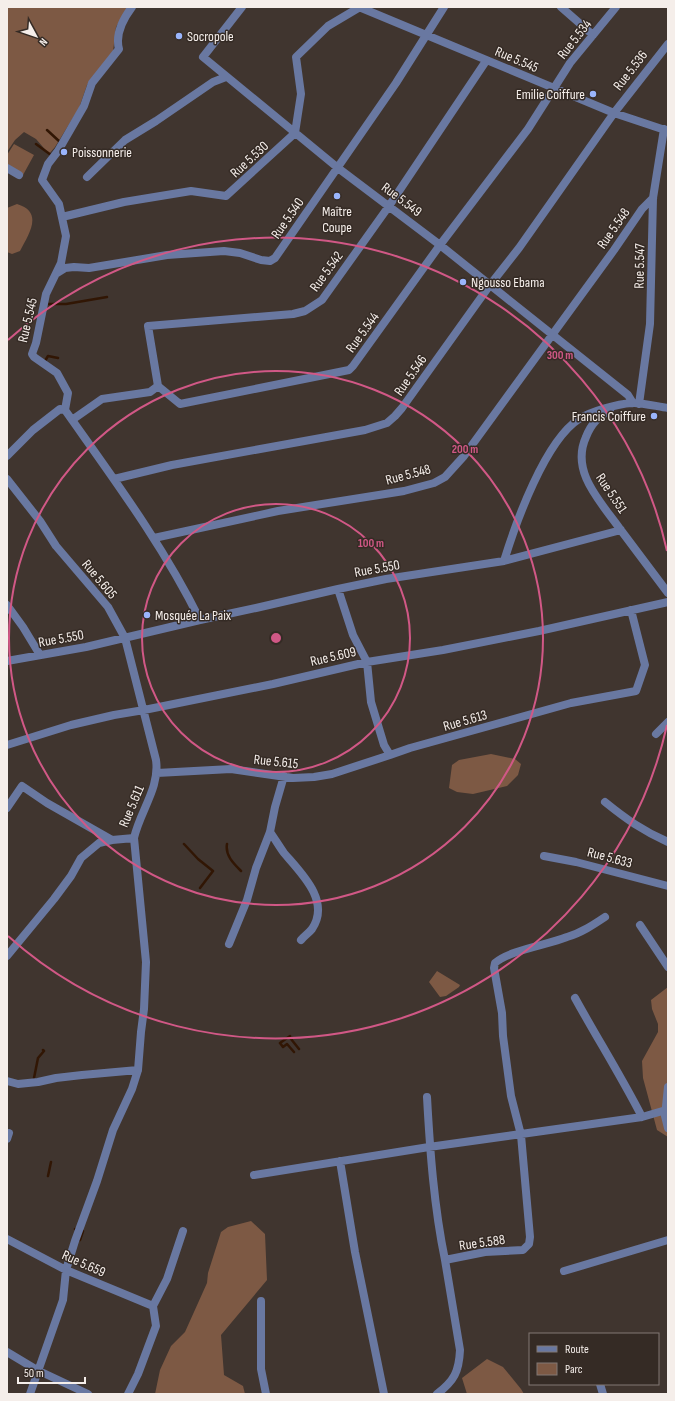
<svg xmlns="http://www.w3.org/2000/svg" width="675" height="1401" font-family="'Sofia Sans Condensed',sans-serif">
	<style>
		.green { fill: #7d5944 }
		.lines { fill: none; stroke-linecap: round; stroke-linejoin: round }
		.stream { stroke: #311604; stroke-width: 2.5 }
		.minor { stroke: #6978a1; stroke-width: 8 }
		.ring { fill: none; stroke: #d15886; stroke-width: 2 }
		.poi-dot { fill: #9ab5fd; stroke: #352b25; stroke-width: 1.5 }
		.labels { text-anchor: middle; stroke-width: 3; stroke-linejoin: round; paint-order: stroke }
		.poi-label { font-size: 14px; fill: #f5eeea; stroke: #352b25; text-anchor: start }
		.street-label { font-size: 14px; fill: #f5eeea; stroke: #352b25 }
		.centre { fill: #d15886; stroke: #352b25; stroke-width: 2 }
		.ring-label { font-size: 12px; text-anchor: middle; font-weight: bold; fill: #d15886; stroke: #352b25; stroke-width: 3; stroke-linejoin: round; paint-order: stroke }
	</style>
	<rect width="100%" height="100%" fill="#40352f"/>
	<path class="green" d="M7 7H128L116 27 113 52 87 85 79 108 55 147 49 154 36 139 24 132 15 140 7 152Z
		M14 144 34 155 23 175 7 166V155Z
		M17 204C44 212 29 234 20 251L12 254 7 252V208Z
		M491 754 515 759 521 764 518 775 507 786 473 794 457 792 449 788 452 765 459 760Z
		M437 971 460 985 459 987 446 996 440 997 429 982Z
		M668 987V1137L657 1130 643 1078 642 1061 658 1032V1024L652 1009 651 1000Z
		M251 1221 265 1234 267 1280 221 1335 224 1375 243 1386 245 1394H155L160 1370 171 1346 185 1332 207 1283 208 1273 221 1232 228 1227Z
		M487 1359 503 1367 521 1389 524 1394H467L462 1378Z"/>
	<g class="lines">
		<path class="stream" d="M47 130 60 142
			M36 144 51 155
			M46 304H66L107 297
			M45 361 48 356 58 358
			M184 844 198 859 213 871 200 888
			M227 844C225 855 233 863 241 871
			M290 1036 280 1043 283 1047 287 1044 294 1052
			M292 1038 291 1039 299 1049
			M34 1078 38 1058 44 1051 43 1050
			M48 1176 51 1162
			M75 1229 83 1231 80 1240"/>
		<path class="minor" d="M132 7C123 19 115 34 119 49L92 83 84 106 58 151 48 164 42 180 59 204 66 236 61 263 46 294 36 343 32 354 34 357 57 373 62 382 68 393 65 410C113 478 163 545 200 620
			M242 7 203 57 338 168 440 245 628 395 633 403
			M359 7 614 113 668 131
			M561 7 593 35
			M7 168 19 175
			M87 177 125 140 156 121 213 82 226 77
			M62 217 124 202 191 191 226 196 295 133 301 94 296 57 328 26 360 7
			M57 273 65 268 74 267 89 268 167 255 224 251 240 253 261 260 270 261 275 258 396 83 444 7
			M158 386 148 326 293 314 305 311 322 300 389 206 486 61
			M639 404 650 324 653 198 664 129
			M610 410C598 417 591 424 586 437 570 472 601 502 620 529 636 550 652 572 668 593
			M72 420 102 399 150 392 158 386 180 404 349 370 353 366 440 245 528 129 570 63 616 7
			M7 456 33 430 60 409 65 410
			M7 479 40 521 56 546 108 607 125 638 156 760C160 788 140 811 134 838L112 840 47 803 22 786 7 808
			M114 479 172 465 365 430 387 423 395 416 402 408 490 285 519 248 614 113 668 44
			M154 538 278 511 404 491 434 483 445 477 464 456 614 250 642 209 653 198
			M504 561 621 530
			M338 589 353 635 367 662 371 702 384 745 390 755 410 748 571 703 636 691 645 665 631 610
			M7 605 23 627 40 655
			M7 661 86 647 200 620 256 608 338 589 386 579 504 561C516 522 545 441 579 419 592 411 617 404 632 403 640 402 659 407 668 408
			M656 734 668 722
			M7 745 71 725 114 715 144 710 273 684 367 662 443 650 539 631 668 602
			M157 773 231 769 293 778 314 777 332 774 390 755
			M605 802C626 819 643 831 668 842
			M270 832C275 839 279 846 284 853 301 873 331 901 312 929 309 933 304 936 301 940
			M544 856 576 862 668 886
			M640 925 668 967
			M229 944 247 900 256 868 270 832 275 807 284 776
			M7 956 54 899 71 876 81 858 99 843 112 840
			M575 998C597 1038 621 1076 642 1117
			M7 1081 18 1084 38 1082 56 1078 82 1075 138 1070
			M668 1087 665 1116 668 1128
			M427 1097C430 1151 434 1207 445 1260
			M7 1139 9 1133
			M340 1161 355 1252 384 1394
			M254 1175 429 1147 642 1117 666 1110
			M7 1239 66 1270 153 1306
			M564 1271 668 1240
			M261 1301V1369L266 1394
			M7 1352 37 1370 88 1394
			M600 1384 603 1394
			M30 1394 63 1300 66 1270 75 1241 97 1181 113 1130 132 1089 138 1070 141 1032 144 1009 146 962 134 838
			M128 1394 138 1374 156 1326 153 1306 167 1279 183 1231
			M437 1394C454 1381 459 1372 460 1350L445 1260 485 1252 523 1250 529 1244 530 1237 521 1135 511 1096 503 1036 502 1013 494 968 495 963C510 950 547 945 567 937 581 933 593 925 605 917"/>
	</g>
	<g class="ring">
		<circle cx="276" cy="638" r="134"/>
		<circle cx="276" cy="638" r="267"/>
		<path d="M667 725A401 401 0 0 1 8 936M8 340A401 401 0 0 1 667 551"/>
	</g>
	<g class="poi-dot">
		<circle cx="179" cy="36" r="4"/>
		<circle cx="593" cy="94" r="4"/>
		<circle cx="64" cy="152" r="4"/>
		<circle cx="337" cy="196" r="4"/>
		<circle cx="463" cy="282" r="4"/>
		<circle cx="654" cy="416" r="4"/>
		<circle cx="147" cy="615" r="4"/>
	</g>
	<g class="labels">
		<g class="poi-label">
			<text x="187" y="41">Socropole</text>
			<text x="585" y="99" text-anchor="end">Emilie Coiffure</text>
			<text x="72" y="157">Poissonnerie</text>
			<text x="337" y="216" text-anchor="middle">Maître<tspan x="337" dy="16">Coupe</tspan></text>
			<text x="471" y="287">Ngousso Ebama</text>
			<text x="646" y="421" text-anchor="end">Francis Coiffure</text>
			<text x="155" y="620">Mosquée La Paix</text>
		</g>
		<g class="street-label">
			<text transform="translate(574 39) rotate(-52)" y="5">Rue 5.534</text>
			<text transform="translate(517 59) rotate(23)" y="5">Rue 5.545</text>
			<text transform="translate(630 70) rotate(-52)" y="5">Rue 5.536</text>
			<text transform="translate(249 159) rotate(-43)" y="5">Rue 5.530</text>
			<text transform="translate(402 199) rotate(37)" y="5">Rue 5.549</text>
			<text transform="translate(287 218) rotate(-55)" y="5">Rue 5.540</text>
			<text transform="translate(613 228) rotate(-55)" y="5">Rue 5.548</text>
			<text transform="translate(639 266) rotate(-89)" y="5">Rue 5.547</text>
			<text transform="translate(326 271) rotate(-54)" y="5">Rue 5.542</text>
			<text transform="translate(27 320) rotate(-77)" y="5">Rue 5.545</text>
			<text transform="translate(362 332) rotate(-54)" y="5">Rue 5.544</text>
			<text transform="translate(410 375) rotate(-55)" y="5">Rue 5.546</text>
			<text transform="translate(408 474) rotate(-15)" y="5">Rue 5.548</text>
			<text transform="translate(612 493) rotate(56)" y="5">Rue 5.551</text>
			<text transform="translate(377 568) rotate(-10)" y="5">Rue 5.550</text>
			<text transform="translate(100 579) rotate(50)" y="5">Rue 5.605</text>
			<text transform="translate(61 638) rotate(-10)" y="5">Rue 5.550</text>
			<text transform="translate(333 656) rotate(-13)" y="5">Rue 5.609</text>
			<text transform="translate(465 720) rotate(-16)" y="5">Rue 5.613</text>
			<text transform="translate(276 761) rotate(6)" y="5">Rue 5.615</text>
			<text transform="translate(131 806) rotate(-67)" y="5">Rue 5.611</text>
			<text transform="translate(610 857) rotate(15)" y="5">Rue 5.633</text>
			<text transform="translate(482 1242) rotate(-8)" y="5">Rue 5.588</text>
			<text transform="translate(84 1263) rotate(24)" y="5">Rue 5.659</text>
		</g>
	</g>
	<circle cx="276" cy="638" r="6" class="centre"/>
	<g class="ring-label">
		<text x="560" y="359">300 m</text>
		<text x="465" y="453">200 m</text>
		<text x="371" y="547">100 m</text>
	</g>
	<rect width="675" height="1401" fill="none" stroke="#f5eeea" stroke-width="16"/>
	<rect x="529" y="1333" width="130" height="52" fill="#352b25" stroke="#827974"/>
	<rect x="537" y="1346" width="20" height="6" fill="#6978a1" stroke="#827974"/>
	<text x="565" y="1353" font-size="12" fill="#f5eeea">Route</text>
	<rect x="537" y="1363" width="20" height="12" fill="#7d5944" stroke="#827974"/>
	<text x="565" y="1373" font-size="12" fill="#f5eeea">Parc</text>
	<g transform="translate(36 36) rotate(130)" stroke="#352b25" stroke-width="3" paint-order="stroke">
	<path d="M0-3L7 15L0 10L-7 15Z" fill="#f5eeea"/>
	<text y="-6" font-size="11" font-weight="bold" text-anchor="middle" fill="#f5eeea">N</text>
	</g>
	<path d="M18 1377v6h67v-6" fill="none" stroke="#f5eeea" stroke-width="2"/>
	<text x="24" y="1377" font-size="12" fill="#f5eeea" stroke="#352b25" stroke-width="3" paint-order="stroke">50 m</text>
</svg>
